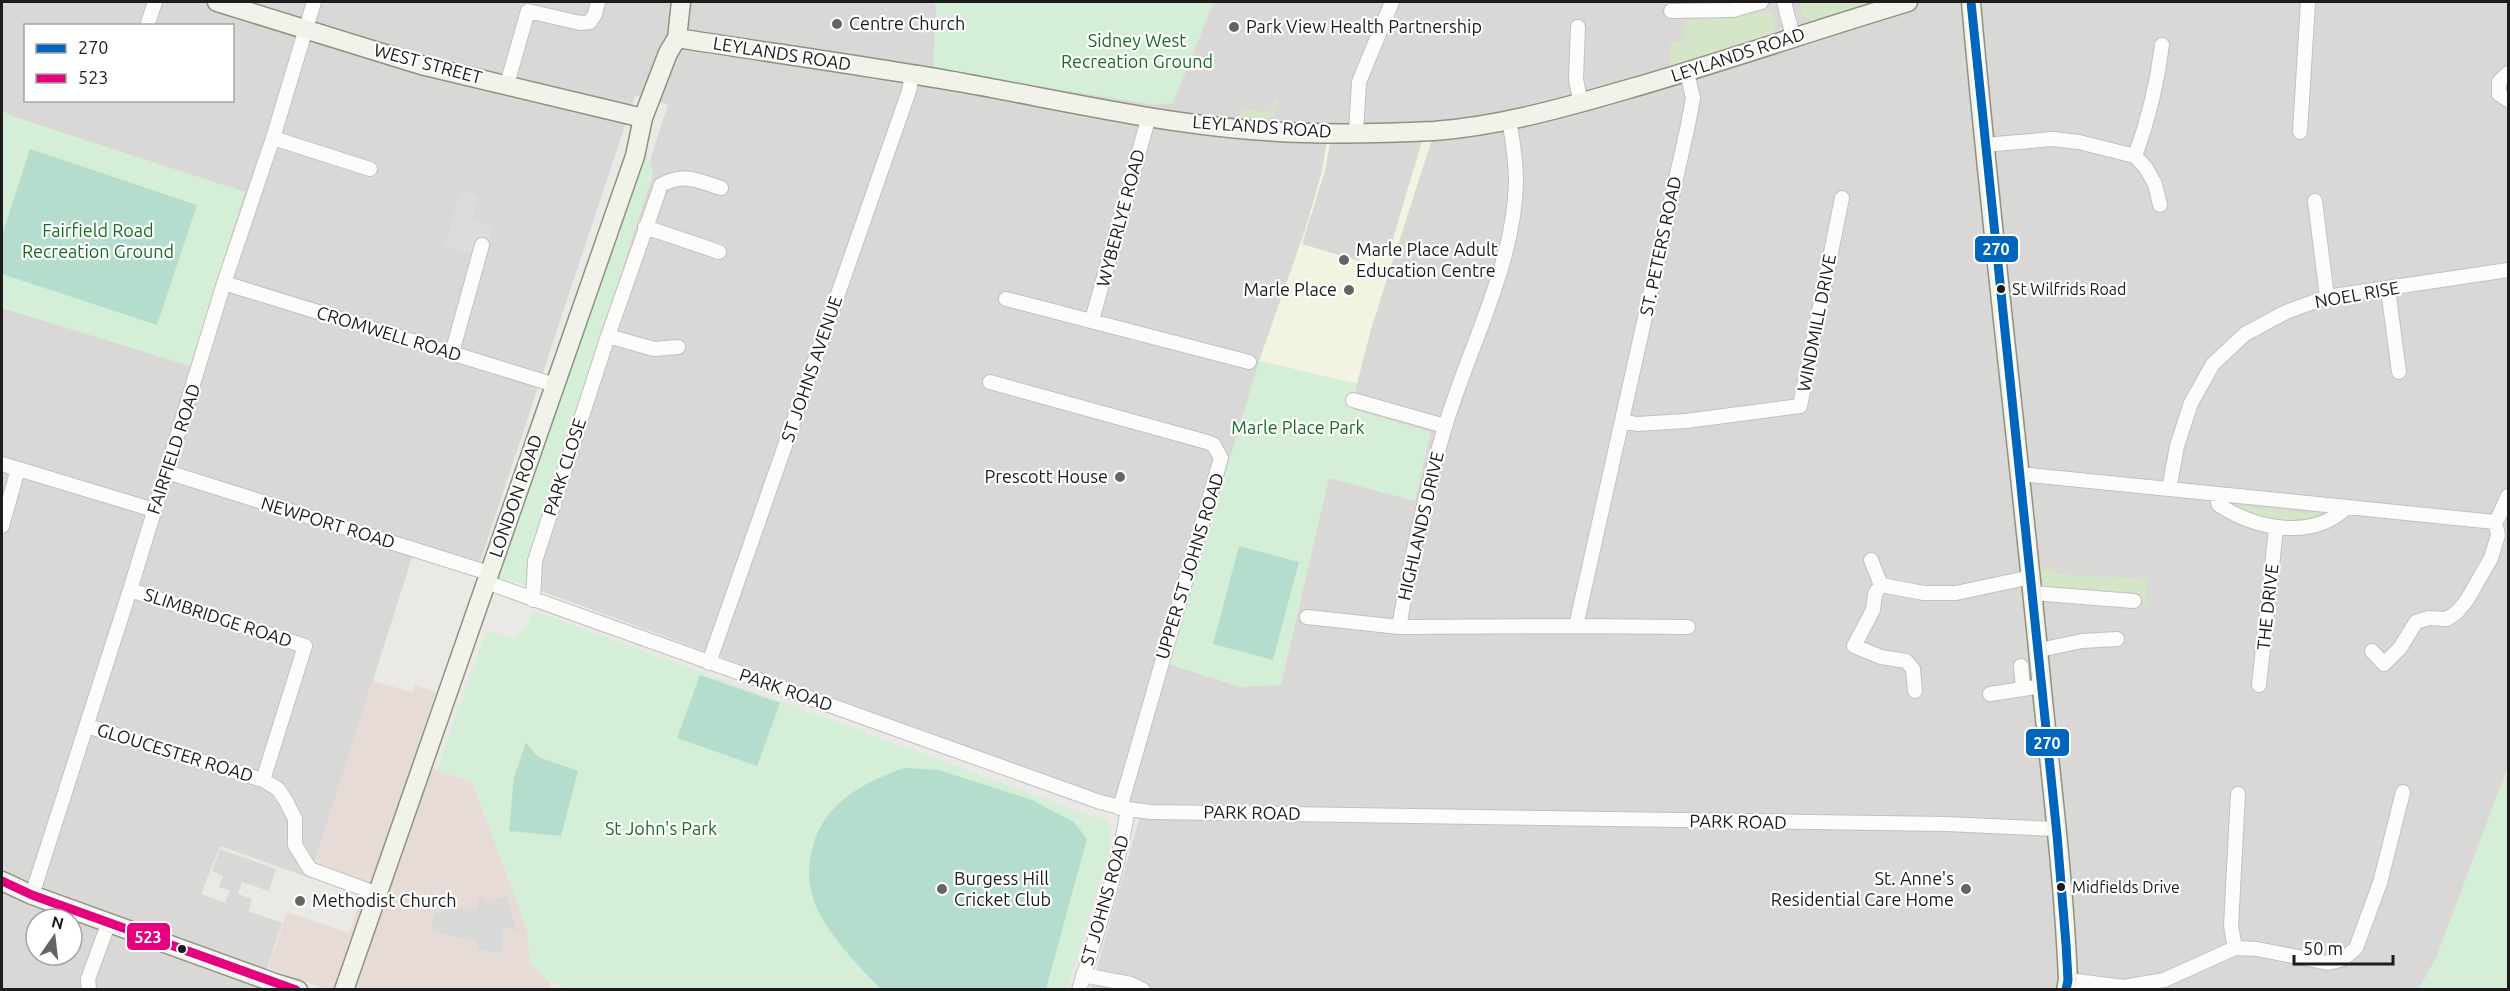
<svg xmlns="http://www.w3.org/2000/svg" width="2510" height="991" font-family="Ubuntu,sans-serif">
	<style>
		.residential { fill: #d9d8d6; fill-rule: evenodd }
		.commercial { fill: #e7dbd8 }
		.education { fill: #f2f3e1 }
		.religious { fill: #d8d8d6 }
		.grass { fill: #d5e5c7 }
		.park { fill: #d5eed7 }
		.pitch { fill: #b5ddce }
		.plaza { fill: #dcdcdf }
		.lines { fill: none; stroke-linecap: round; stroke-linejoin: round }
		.street-casing { stroke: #c1c1bf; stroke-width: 16 }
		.secondary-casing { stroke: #8f9280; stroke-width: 21 }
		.street { stroke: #fcfcfb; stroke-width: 14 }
		.secondary { stroke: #f1f2ea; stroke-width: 18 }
		.bus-1-casing { stroke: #fff; stroke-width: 14 }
		.bus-2-casing { stroke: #fff; stroke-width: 14 }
		.bus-1 { stroke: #0065bd; stroke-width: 9 }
		.bus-2 { stroke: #e5007d; stroke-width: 9 }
		.poi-dot { fill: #646462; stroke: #fff; stroke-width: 2 }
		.bus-dot { fill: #1c1c1c; stroke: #fff; stroke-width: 2 }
		.labels { text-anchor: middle; stroke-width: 4.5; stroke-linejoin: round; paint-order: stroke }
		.bus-label { font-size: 16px; fill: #1c1c1c; stroke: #fff; text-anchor: start }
		.poi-label { font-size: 18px; fill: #1c1c1c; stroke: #fff; text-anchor: start }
		.park-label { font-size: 18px; fill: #176d24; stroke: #fff }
		.street-label { font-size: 18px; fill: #1c1c1c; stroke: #fff }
		.line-badge { stroke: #fff; stroke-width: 2 }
		.badge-label { font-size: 16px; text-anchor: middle; font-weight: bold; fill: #fff }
	</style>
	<rect width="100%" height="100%" fill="#eae9e5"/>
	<path class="residential" d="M2 2H2508V767L2437 956 2419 989H1091L1143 805 1103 797 525 585 526 567 653 174 650 160 668 105 635 95 480 562 416 545 310 878 220 846 201 894 282 923 263 980 292 989 2 990ZM26 26H232V100H26ZM36 919H72V955H36Z"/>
	<path class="commercial" d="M372 681 412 692 415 685 436 692 413 761 472 782 527 929 530 964 550 982 549 989H325L268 968 287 912 349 933 367 882 316 862Z"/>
	<path class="education" d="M1435 130 1371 329 1357 384 1259 361 1305 230 1322 171 1328 133Z"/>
	<path class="religious" d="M140 2 154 5 147 25 132 26Z
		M1276 2H1312L1279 88 1274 86 1270 97 1275 100 1269 112 1242 109 1240 117H1238L1176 101 1188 72 1192 73 1196 62 1239 80 1235 88 1247 92 1250 83 1245 80Z
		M185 101H224L217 124 181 113Z
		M332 135 362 144 356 164 326 155Z
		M1422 141 1390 249 1365 241 1359 261 1302 244 1325 171 1330 144Z
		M493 227 507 231 498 262 484 258Z
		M97 381 120 388 107 427 85 419Z
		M1105 527 1184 548 1180 562 1101 541Z
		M12 647 31 653 24 676 5 671Z
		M1987 737V745L2001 746V770H1971V738Z
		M1166 784H1205V803L1166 802Z
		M170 841 199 853 188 881 159 869Z
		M220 849 276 869 269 891 242 882 238 894 252 899 248 912 225 903 230 891 219 887 223 876 212 871Z
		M480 894 483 900 490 902 506 896 517 931 503 926 502 953 477 950V942L431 930 435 913 441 914 445 903 476 911Z
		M2003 954H2020L2018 989H1994Z"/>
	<path class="grass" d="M1803 2H1879L1811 21 1802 15 1800 6Z
		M1761 11 1770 13 1776 20 1773 30 1769 35 1669 67 1671 42H1683L1684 24 1691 16 1735 17Z
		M1275 100 1279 102 1272 118 1240 117 1241 109 1269 112Z
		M2229 505 2328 515C2291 530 2263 519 2229 505Z
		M2040 569H2053L2057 574 2147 579V607L2139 593 2041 588Z"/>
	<path class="park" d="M934 2H1214L1173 103 1155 105 933 69 936 9Z
		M2 111 18 118 245 192 190 366 2 308Z
		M645 147 653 174 526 567 525 585 495 576Z
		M1259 361 1357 384 1352 409 1431 432 1415 501 1329 478 1281 685 1240 687 1168 664Z
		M532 610 1108 822 1111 847 1067 989H573L550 982 530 964 527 929 472 782 437 771 486 631 514 640 528 624Z
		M2508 767V989H2419L2437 956Z"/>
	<path class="pitch" d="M30 149 197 205 157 325 2 274V235Z
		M1239 546 1299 562 1273 660 1213 644Z
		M700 675 780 703 757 766 677 738Z
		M526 743 538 757 578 771 561 836 509 831 514 777Z
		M904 768 939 770 1032 800 1074 822 1087 839 1046 989H881C859 967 822 929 813 898 808 882 808 870 811 854 821 804 860 784 904 768Z"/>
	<path class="plaza" d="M461 190 479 196 472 220 493 227 484 258 445 246Z"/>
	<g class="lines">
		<defs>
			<path id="street" d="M1784 2 1793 36
				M1671 11 1733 10 1761 2
				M147 26 155 2
				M1578 27 1576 80 1581 103
				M1687 72 1693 98 1688 125 1576 626 1688 627
				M2508 73 2499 82V94L2508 100
				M507 84 528 11 580 23 590 22 595 14 598 2
				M1356 132 1359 82 1392 2
				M2300 132 2308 2
				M273 138 370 169
				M1984 145 2053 139 2079 142 2135 156 2146 168 2155 184 2160 205
				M2135 156C2149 118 2157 86 2162 45
				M2315 201 2327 297
				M645 227 719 252
				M224 283 555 385
				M2388 289 2399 372
				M1006 299 1249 362
				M1092 320 1149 116
				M608 336 654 349 678 347
				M452 353 482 245
				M990 382 1207 442 1214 445 1221 458 1120 808
				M1353 400 1445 426
				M1622 421 1637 424 1686 421 1800 406 1842 198
				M2 464 154 510
				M167 472 489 573
				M2020 474 2495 522 2498 518
				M2169 489 2177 446 2191 403 2213 364 2245 334 2286 312 2327 297 2508 270
				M2216 494 2219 505C2256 529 2312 541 2347 507
				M2498 518 2508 496
				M2 526 18 469
				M1871 560 1881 585
				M486 582 1100 802 1128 809 1151 812 1946 824 2056 829
				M130 590 305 646 263 780
				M2032 593 2134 601
				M533 600 535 561 608 336 661 185C684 172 698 181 721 188
				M1307 617 1399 627 1576 626
				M1399 627C1411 559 1425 493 1445 427 1468 349 1514 266 1516 183 1516 162 1513 141 1509 120
				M2039 650 2082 641 2117 639
				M2372 651 2384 664 2400 648 2416 622 2429 618 2447 619 2457 612 2467 600 2491 558 2498 535 2495 522
				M709 663 909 91 912 74
				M2021 666 2023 689 2042 686
				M2259 685 2276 529
				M1915 691 1913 669 1906 661 1881 657 1854 646 1873 610 1875 594 1881 585 1924 593H1956L2031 577
				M1990 694 2023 689
				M87 726 263 780 278 789 286 801 295 819V845L310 869 378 894
				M32 895 130 590 224 283 273 138 314 2
				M2235 948 2231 926 2238 794
				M1083 975 1131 984 1143 990
				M2068 980 2124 987 2164 980 2235 948 2257 949 2328 963 2343 959 2356 948 2380 883 2403 792
				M89 990 88 979 109 922
				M1079 990C1098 930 1118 871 1128 809"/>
			<path id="secondary" d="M217 2 421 65 643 118
				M1971 2C1991 231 2020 460 2042 690 2052 787 2064 883 2068 980L2066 990
				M677 38C772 53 868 66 964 83 1059 100 1154 122 1251 130 1311 135 1373 134 1434 131 1499 126 1563 108 1625 90 1720 63 1814 30 1908 2
				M2 881 32 895 275 983 298 990
				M344 990 635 156 643 118 668 53 677 38 681 2"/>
		</defs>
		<use href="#street" class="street-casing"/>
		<use href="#secondary" class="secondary-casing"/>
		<use href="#street" class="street"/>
		<use href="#secondary" class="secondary"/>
		<defs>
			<path id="bus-1" d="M1971 2 2057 835 2066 944 2068 980 2066 990"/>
			<path id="bus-2" d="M2 881 32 895 296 990"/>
		</defs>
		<use href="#bus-1" class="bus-1-casing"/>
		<use href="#bus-2" class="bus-2-casing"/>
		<use href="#bus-1" class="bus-1"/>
		<use href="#bus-2" class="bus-2"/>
	</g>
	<g class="poi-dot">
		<circle cx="837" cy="24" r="6"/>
		<circle cx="1234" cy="27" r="6"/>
		<circle cx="1344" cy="260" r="6"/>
		<circle cx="1349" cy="290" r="6"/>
		<circle cx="1120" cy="477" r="6"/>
		<circle cx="942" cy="889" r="6"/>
		<circle cx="1966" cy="889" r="6"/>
		<circle cx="300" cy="901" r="6"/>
	</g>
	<g class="bus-dot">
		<circle cx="2001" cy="289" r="5"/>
		<circle cx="2061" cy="887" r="5"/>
		<circle cx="182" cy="949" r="5"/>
	</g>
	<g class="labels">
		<g class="bus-label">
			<text x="2012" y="295">St Wilfrids Road</text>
			<text x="2072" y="893">Midfields Drive</text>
		</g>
		<g class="poi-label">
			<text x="849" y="30">Centre Church</text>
			<text x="1246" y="33">Park View Health Partnership</text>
			<text x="1356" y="256">Marle Place Adult<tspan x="1356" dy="21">Education Centre</tspan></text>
			<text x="1337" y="296" text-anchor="end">Marle Place</text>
			<text x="1108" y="483" text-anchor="end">Prescott House</text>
			<text x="954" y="885">Burgess Hill<tspan x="954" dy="21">Cricket Club</tspan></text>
			<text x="1954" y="885" text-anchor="end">St. Anne's<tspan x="1954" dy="21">Residential Care Home</tspan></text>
			<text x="312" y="907">Methodist Church</text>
		</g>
		<g class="park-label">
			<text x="1137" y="47">Sidney West<tspan x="1137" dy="21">Recreation Ground</tspan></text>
			<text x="98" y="237">Fairfield Road<tspan x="98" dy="21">Recreation Ground</tspan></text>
			<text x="1298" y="434">Marle Place Park</text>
			<text x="661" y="835">St John's Park</text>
		</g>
		<g class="street-label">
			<text transform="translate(782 54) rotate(9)" y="6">LEYLANDS ROAD</text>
			<text transform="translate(1738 55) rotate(-18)" y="6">LEYLANDS ROAD</text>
			<text transform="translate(428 64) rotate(15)" y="6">WEST STREET</text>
			<text transform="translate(1262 127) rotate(4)" y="6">LEYLANDS ROAD</text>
			<text transform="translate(1121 218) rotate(-75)" y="6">WYBERLYE ROAD</text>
			<text transform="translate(1661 246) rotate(-78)" y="6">ST. PETERS ROAD</text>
			<text transform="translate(2357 295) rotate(-10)" y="6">NOEL RISE</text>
			<text transform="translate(1817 323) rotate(-79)" y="6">WINDMILL DRIVE</text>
			<text transform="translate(389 334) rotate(17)" y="6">CROMWELL ROAD</text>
			<text transform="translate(812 369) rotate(-71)" y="6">ST JOHNS AVENUE</text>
			<text transform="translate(174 449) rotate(-72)" y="6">FAIRFIELD ROAD</text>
			<text transform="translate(565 467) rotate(-72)" y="6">PARK CLOSE</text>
			<text transform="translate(516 496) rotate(-71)" y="6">LONDON ROAD</text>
			<text transform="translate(328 523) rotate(17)" y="6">NEWPORT ROAD</text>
			<text transform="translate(1421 526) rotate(-77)" y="6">HIGHLANDS DRIVE</text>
			<text transform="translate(1190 566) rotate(-73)" y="6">UPPER ST JOHNS ROAD</text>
			<text transform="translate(2268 607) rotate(-84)" y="6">THE DRIVE</text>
			<text transform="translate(218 618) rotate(18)" y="6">SLIMBRIDGE ROAD</text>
			<text transform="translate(786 690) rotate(19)" y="6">PARK ROAD</text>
			<text transform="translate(175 753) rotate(17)" y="6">GLOUCESTER ROAD</text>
			<text transform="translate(1252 813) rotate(1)" y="6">PARK ROAD</text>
			<text transform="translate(1738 822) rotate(1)" y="6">PARK ROAD</text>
			<text transform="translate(1105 900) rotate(-74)" y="6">ST JOHNS ROAD</text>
		</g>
	</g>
	<g class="line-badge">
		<rect x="1974" y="235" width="45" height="28" rx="6" fill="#0065bd"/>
		<rect x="2025" y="728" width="45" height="29" rx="6" fill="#0065bd"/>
		<rect x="126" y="922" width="45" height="29" rx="6" fill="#e5007d"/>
	</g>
	<g class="badge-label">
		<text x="1996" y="255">270</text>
		<text x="2047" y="749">270</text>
		<text x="148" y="943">523</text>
	</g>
	<rect width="2510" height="991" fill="none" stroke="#1c1c1c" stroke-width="6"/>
	<rect x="24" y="24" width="210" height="78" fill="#ffffff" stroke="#a4a4a4" stroke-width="1.5"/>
	<rect x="36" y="44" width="30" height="9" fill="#0065bd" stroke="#a4a4a4" stroke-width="1.5"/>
	<text x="78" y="54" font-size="18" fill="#1c1c1c">270</text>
	<rect x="36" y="74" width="30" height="9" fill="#e5007d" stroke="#a4a4a4" stroke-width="1.5"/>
	<text x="78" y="84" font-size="18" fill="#1c1c1c">523</text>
	<g transform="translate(54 937) rotate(14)"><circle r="28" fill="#ffffff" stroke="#a4a4a4" stroke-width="1.5"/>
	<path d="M0-4.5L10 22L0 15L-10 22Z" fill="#646462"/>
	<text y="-9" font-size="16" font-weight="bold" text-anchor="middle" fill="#1c1c1c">N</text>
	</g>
	<path d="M2294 955v9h99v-9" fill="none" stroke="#1c1c1c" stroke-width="3"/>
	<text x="2303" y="955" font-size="18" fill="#1c1c1c" stroke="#ffffff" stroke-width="4.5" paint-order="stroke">50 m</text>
</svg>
